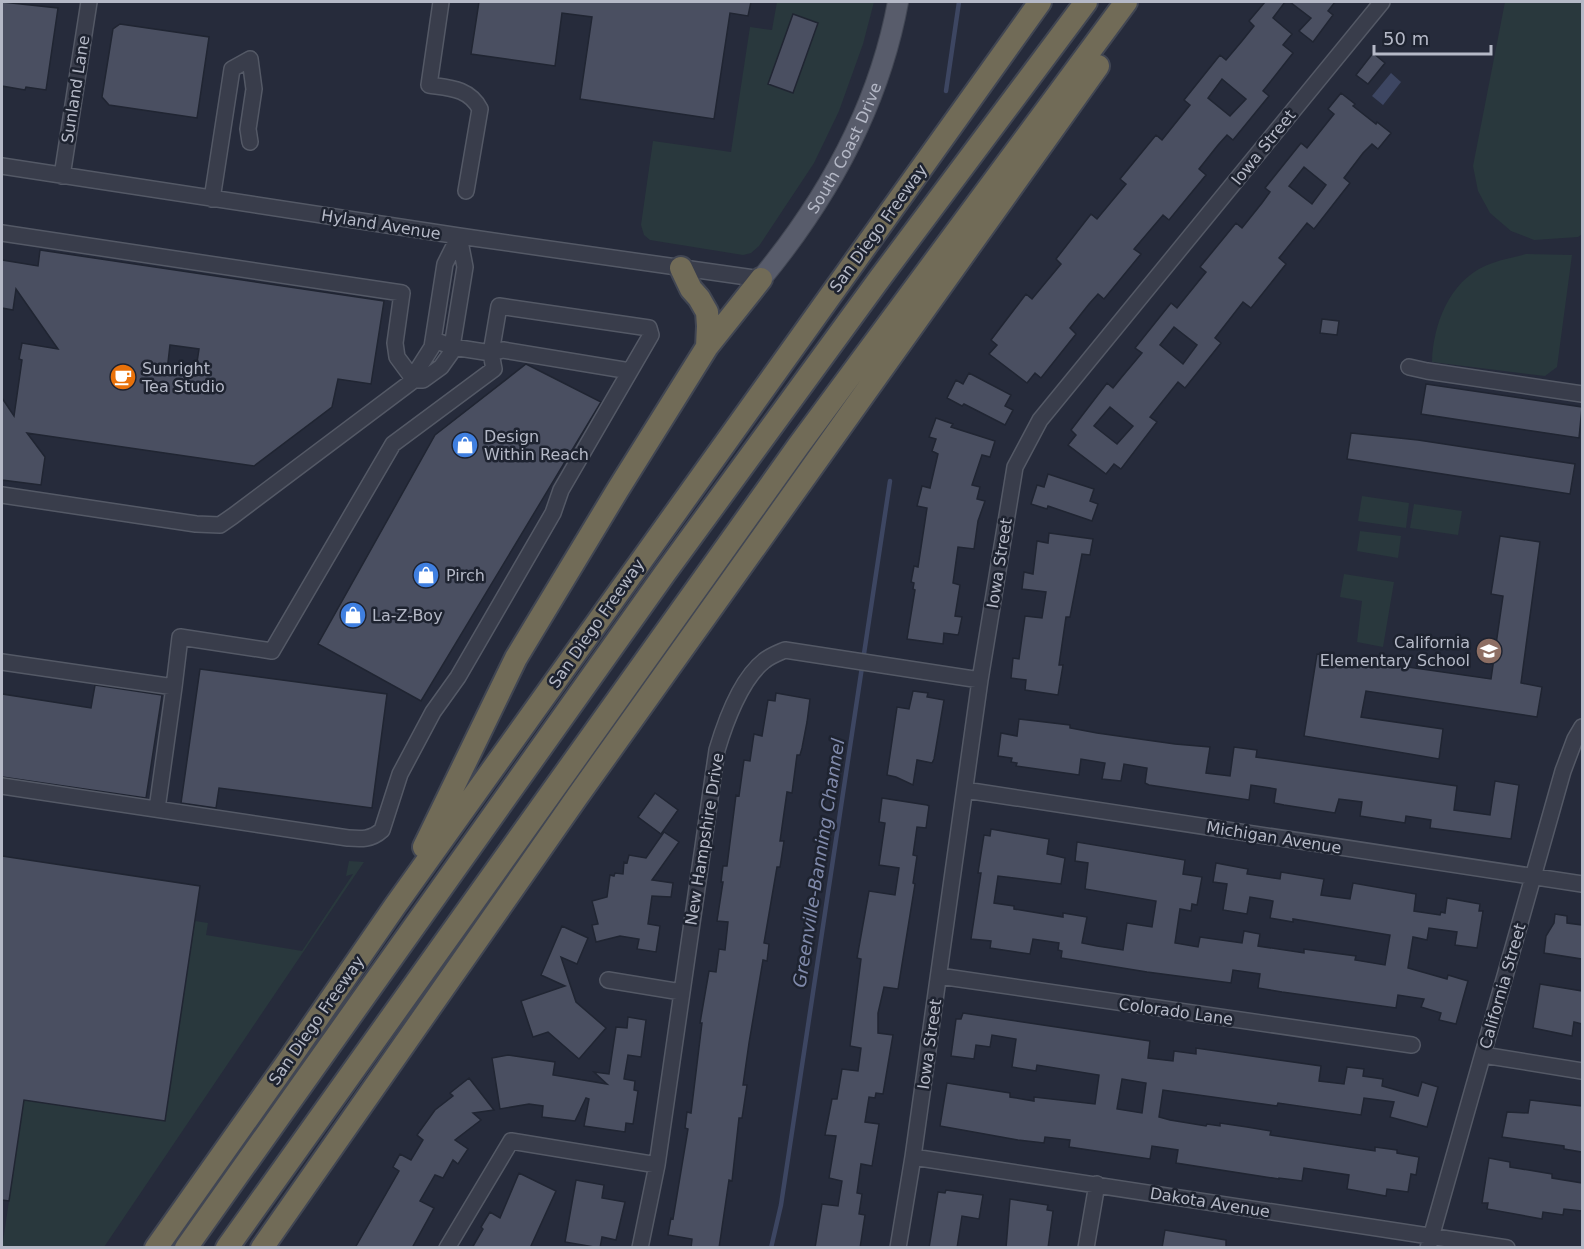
<svg xmlns="http://www.w3.org/2000/svg" width="1584" height="1249" font-family="'DejaVu Sans',sans-serif">
	<style>
		.green { fill: #29383d }
		.water { fill: #3d4662 }
		.lines { fill: none; stroke-linecap: round; stroke-linejoin: round }
		.stream { stroke: #3d4662; stroke-width: 4.5 }
		.building { fill: #4a4f61; stroke: #202532; stroke-width: 1.5; fill-rule: evenodd }
		.minor-casing { stroke: #545966; stroke-width: 18 }
		.major-casing { stroke: #424754; stroke-width: 22 }
		.highway-casing { stroke: #414653; stroke-width: 26 }
		.minor { stroke: #393d4b; stroke-width: 15 }
		.major { stroke: #585c6b; stroke-width: 20 }
		.highway { stroke: #716b57; stroke-width: 22 }
		.labels { text-anchor: middle; stroke-width: 5; stroke-linejoin: round; paint-order: stroke }
		.street-label { font-size: 16px; fill: #b5b9c7; stroke: #1e2330 }
		.poi-label { font-size: 16px; fill: #b5b9c7; stroke: #1e2330; text-anchor: start }
		.water-label { font-size: 18px; font-style: italic; fill: #808aab; stroke: #1e2330 }
	</style>
	<rect width="100%" height="100%" fill="#262b3b"/>
	<path class="green" d="M777 2H874L863 44 839 111 814 163 759 246 751 253 743 255 650 240 644 235 641 225 653 141 731 152 750 27 772 30Z
		M1505 2H1582V234L1578 237 1534 240 1511 231 1490 213 1478 191 1473 166Z
		M1526 254 1572 255 1557 367 1545 376 1432 362C1433 325 1449 282 1485 266 1498 260 1512 258 1526 254Z
		M1362 496 1409 503 1406 528 1358 521Z
		M1414 504 1462 511 1458 535 1410 528Z
		M1360 531 1401 536 1398 558 1357 551Z
		M1344 574 1394 582 1383 647 1357 642 1362 601 1340 597Z
		M349 861 364 862 104 1247 2 1248 24 1100 165 1121 195 921 208 923 206 935 302 951 353 874 346 876Z"/>
	<path class="water" d="M1391 73 1401 82 1383 105 1372 96Z"/>
	<g class="lines">
		<path class="stream" d="M946 91 959 2
			M771 1248 781 1205 890 481"/>
	</g>
	<path class="building" d="M2 2 58 8 46 90 26 87 25 90 2 86Z
		M479 2H751L748 16 730 13 714 119 580 99 592 17 562 13 555 66 471 54Z
		M1265 2H1285L1273 18 1292 34 1283 45 1293 53 1263 91 1269 96 1233 140 1227 135 1218 145 1199 169 1206 175 1169 220 1163 215 1134 249 1141 254 1104 299 1098 294 1089 304 1070 328 1076 334 1041 378 1035 373 1027 383 989 354 997 345 991 340 1026 294 1032 299 1061 264 1056 259 1091 214 1097 219 1126 184 1120 179 1156 135 1162 140 1190 105 1184 100 1220 55 1226 60 1242 41 1254 26 1249 21ZM1222 79 1246 99 1230 116 1208 98Z
		M1290 2H1335L1328 11 1333 15 1313 42 1299 31 1311 18Z
		M793 14 818 23 793 93 768 84Z
		M120 24 209 37 197 118 109 105 102 97 113 29Z
		M1373 53 1385 63 1368 84 1356 75Z
		M1341 93 1355 104 1353 106 1376 124 1377 122 1391 133 1378 149 1372 144 1363 153 1344 178 1350 183 1314 229 1307 223 1279 258 1286 264 1263 293 1251 308 1243 302 1215 338 1221 343 1185 388 1178 382 1150 417 1157 422 1121 469 1114 464 1106 474 1068 445 1076 435 1071 430 1107 383 1113 388 1121 378 1142 353 1135 348 1171 303 1177 308 1206 272 1200 267 1236 223 1242 228 1262 203 1270 192 1265 188 1301 143 1307 148 1334 114 1328 109ZM1304 167 1326 185 1312 204 1289 186ZM1174 327 1197 345 1183 364 1160 345ZM1110 407 1133 426 1117 444 1094 426Z
		M40 250 384 301 371 384 338 379 332 407 254 466 27 433 45 457 41 485 2 480V398L14 416 22 360 19 359 22 343 58 349 16 289 13 310 2 308V260L38 266ZM170 345 199 349 195 376 167 371Z
		M1322 319 1339 321 1337 335 1320 333Z
		M526 364 601 402 421 701 318 644 435 435Z
		M969 373 1011 395 1005 406 1013 410 1005 425 964 404 962 406 947 398 956 380 963 384Z
		M1426 384 1582 407 1579 438 1421 414Z
		M936 418 953 424 951 427 995 441 990 457 982 455 972 485 980 487 977 499 985 501 978 521 974 549 958 547 953 583 960 585 955 616 962 617 959 632 958 635 944 633 943 644 907 639 915 590 913 589 914 583 911 582 914 566 918 567 927 508 917 506 922 486 930 488 938 454 932 451 936 439 929 437Z
		M1351 433 1418 440 1575 464 1570 494 1347 459Z
		M1048 474 1094 489 1090 501 1098 504 1092 521 1048 506 1047 509 1031 504 1037 485 1044 487Z
		M1049 533 1093 539 1090 555 1082 554 1070 617H1066L1059 665H1063L1058 695 1025 690 1026 680 1011 678 1013 658 1019 659 1025 616 1042 618 1046 592 1022 589 1024 572 1033 574 1037 541 1048 543Z
		M1500 536 1540 542 1521 683 1542 687 1537 717 1366 691 1361 717 1443 729 1439 759 1304 736 1317 654 1491 679 1503 596 1491 594Z
		M200 669 387 694 372 808 219 788 216 808 181 803Z
		M95 685 162 695 146 798 2 777V694L91 708Z
		M913 691 928 693 927 697 944 700 934 759 932 763 917 760 913 785 896 777 887 775 897 707 909 709Z
		M776 693 810 699 807 722 802 748 800 755H797L792 793 787 792 780 841H784L780 867H777L764 943 769 944 767 961 763 960 749 1043 743 1085H747L742 1118H739L732 1181 729 1180 719 1248H691L692 1239 668 1235 671 1218 673 1219 688 1129 685 1128 687 1112 691 1113 702 1023H700L709 971 716 972 719 949 725 950 728 922 717 921 723 882H721L723 866H727L736 795 739 796 744 760 750 761 754 734 762 736 768 700 775 701Z
		M1019 719 1070 725V728L1097 733 1175 744 1210 747 1206 773 1230 776 1234 747 1257 750 1256 757 1457 786 1454 810 1490 815 1495 781 1519 785 1511 839 1430 828 1431 820 1406 816 1405 823 1360 816 1362 802 1339 799 1335 813 1284 805 1274 803 1276 789 1251 785 1249 800 1149 785 1145 783 1147 768 1124 764 1121 781 1102 779 1105 763 1081 759 1079 775 1016 766 1017 763 1011 762 1012 758 998 756 1001 733 1017 736Z
		M655 793 678 810 661 834 638 817Z
		M882 798 927 805 929 806 926 828 917 827 913 855 917 856 913 883 915 884 898 989 884 987 878 1013V1033L893 1035 883 1094 876 1093 875 1098 869 1097 865 1122 879 1124 872 1166 861 1164 857 1193 862 1194 859 1214 865 1215 860 1248H815L822 1204 838 1206 842 1181 829 1178 836 1136 825 1135 832 1099H837L842 1069 858 1071 861 1048 850 1046 861 959 857 958 869 891 895 895 899 868 879 865 885 823 879 822Z
		M991 829 1049 839 1047 854 1065 858 1061 884 998 876 994 903 1014 906V909L1063 917V913L1087 917 1082 943 1097 946 1123 950 1127 923 1152 927 1156 901 1085 889 1088 863 1075 861 1077 842 1185 860 1183 874 1202 877 1197 905 1192 904 1191 911 1180 909 1175 943 1198 947 1200 937 1242 943 1244 931 1260 934 1258 946 1304 953V949L1356 956 1355 960 1385 965 1390 935 1293 919V922L1270 918 1273 901 1250 897 1247 914 1223 910 1227 884 1213 882 1216 863 1248 869 1247 874 1280 879 1281 872 1324 879 1321 895 1350 899 1353 883 1416 894 1414 911 1440 915 1441 912 1445 913 1447 898 1480 904 1479 911H1483L1477 948 1455 945 1457 932 1429 928 1427 940 1413 937 1408 968 1447 979 1448 975 1468 981 1456 1024 1439 1020 1441 1013 1421 1007 1424 999 1398 995 1396 1008 1282 992 1258 988 1260 974 1233 970 1231 983 1147 972 1061 958 1062 951 1058 950 1059 943 1033 939 1030 954 990 948 991 941 971 939 981 873H978L984 835 990 836Z
		M664 832 679 842 652 880 673 883 671 897 652 896 648 924 660 926 656 952 637 949 639 939 620 936 596 942 592 925 598 924 592 901 607 897 610 875 614 876 615 873 623 874 624 862 627 863 629 855 646 858Z
		M2 856 200 886 165 1121 24 1100 9 1201 2 1200Z
		M1555 914 1567 916V923L1582 925V959L1544 953 1546 936 1554 923Z
		M562 926 588 938 577 964 561 957 576 1002 606 1028 579 1059 548 1032 533 1037 521 1001 565 986 541 975Z
		M1540 984 1582 991V1024L1574 1022 1572 1036 1533 1028Z
		M963 1013 1150 1041 1148 1058 1173 1061 1174 1051 1196 1054V1048L1321 1066 1319 1081 1344 1084 1347 1067 1364 1069 1363 1076 1383 1079 1382 1086 1418 1096 1422 1082 1438 1087 1427 1127 1390 1117 1394 1102 1364 1098 1361 1115 1278 1103 1277 1106 1163 1090 1159 1117 1170 1120 1206 1126 1207 1124 1220 1126V1123L1247 1127 1271 1131 1270 1135 1375 1151V1147L1397 1150V1153L1419 1157 1416 1175 1411 1174 1408 1192 1387 1189 1386 1196 1347 1189 1349 1175 1304 1168 1302 1181 1279 1178V1179L1176 1163 1178 1150 1152 1146 1150 1159 1069 1147 1070 1140 1045 1137 1044 1143 1018 1140 940 1126 947 1083 1010 1093V1097L1034 1101V1097L1095 1104 1099 1075 1037 1065 1036 1071 1012 1067 1016 1039 992 1035 990 1047 976 1045 974 1059 951 1056 956 1019H961ZM1122 1079 1146 1083 1142 1113 1117 1109Z
		M628 1017 646 1020 641 1057 628 1055 624 1079 635 1081 634 1090 638 1091 633 1124 626 1123 625 1132 584 1126 589 1099 586 1098 575 1121 542 1117 543 1106 529 1104 500 1109 492 1058 508 1055 555 1062 553 1075 607 1084 594 1072 609 1074 616 1027 627 1028Z
		M469 1078 494 1110 473 1113 481 1120 455 1140 468 1149 458 1164 453 1160 443 1178 435 1175 420 1201 434 1208 412 1248H355L399 1171 393 1167 400 1154 411 1160 423 1140 417 1135 435 1110 453 1096 450 1093Z
		M1530 1100 1582 1106V1152L1564 1149V1146L1502 1137 1507 1112 1528 1113Z
		M1489 1158 1510 1162V1167L1552 1174V1178L1582 1183V1211L1564 1209 1563 1215 1543 1212 1542 1219 1487 1209 1488 1203H1482Z
		M519 1173 556 1191 530 1248H472L483 1229 481 1227 490 1212 500 1218Z
		M576 1180 604 1185 602 1198 625 1202 616 1240 602 1237 600 1248 565 1242Z
		M946 1190 983 1195 979 1219 962 1216 957 1248H929L938 1192 945 1193Z
		M1010 1199 1048 1205 1047 1210 1053 1211 1048 1248H1006Z
		M1165 1230 1226 1240V1248H1162Z"/>
	<g class="lines">
		<defs>
			<path id="minor" d="M441 2 429 85C449 88 469 88 480 109L466 191
				M2 166 459 236 761 279
				M62 176 89 2
				M212 199 232 69 250 59 254 89 248 129 250 142
				M2 233 402 293 395 343 397 357 414 380
				M1409 367 1427 371 1582 394
				M414 380H423L441 367 451 353 465 267 459 236
				M2 495 196 524 220 525 233 516 414 380 418 369 432 347 445 264 459 236
				M2 662 174 687 180 637 272 651 393 444 494 369 491 353 453 347 434 340
				M2 786 348 838C361 839 371 840 382 830L400 774 433 712 458 677 553 513 561 490 651 335 649 328 499 306 491 353 503 350 630 371
				M965 790 1582 884
				M157 809 174 687
				M939 976 1412 1045
				M608 980 681 992
				M1483 1055 1582 1071
				M913 1157 1507 1248
				M447 1248 511 1141 657 1165
				M640 1248 657 1165 717 750C725 723 741 679 764 661 770 656 778 653 785 650L980 680
				M898 1248 913 1157 980 680 1015 467 1040 420 1382 2
				M1086 1248 1097 1184
				M1428 1248 1563 771 1575 739 1582 727"/>
			<g id="major">
				<path id="s1" d="M761 279C827 199 879 105 898 2"/>
			</g>
			<path id="highway" d="M681 268 691 289 699 298 707 312 708 326 707 347
				M424 847 516 658 617 491 707 347 761 279
				M156 1248 291 1057 395 906 1040 2
				M186 1248 665 573 880 278 1086 2
				M227 1248 799 445 1126 2
				M262 1248 577 797 1098 66"/>
		</defs>
		<use href="#minor" class="minor-casing"/>
		<use href="#major" class="major-casing"/>
		<use href="#highway" class="highway-casing"/>
		<use href="#minor" class="minor"/>
		<use href="#major" class="major"/>
		<use href="#highway" class="highway"/>
	</g>
	<defs>
		<symbol id="cafe-disc" viewBox="-11 -11 22 22"><circle r="9.5" fill="#e8710a" stroke="#1e2330"/><path d="M-5.5-4.5H6V0H3Q3 3.5 0 3.5H-2.5Q-5.5 3.5-5.5 0ZM3-3.2v2h1.7v-2ZM-6 4.5H4V6H-6Z" fill="#fff"/></symbol>
		<symbol id="shop-disc" viewBox="-11 -11 22 22"><circle r="9.5" fill="#3f7fe0" stroke="#1e2330"/><path d="M-5-2.5h2.3a2.7 3.5 0 0 1 5.4 0H5L5.5 6h-11ZM-1.5-2.5h3a1.5 2.3 0 0 0-3 0Z" fill="#fff"/></symbol>
		<symbol id="school-disc" viewBox="-11 -11 22 22"><circle r="9.5" fill="#8d6e63" stroke="#1e2330"/><path d="M0-5L7-2L0 1L-7-2ZM-4 1L0 2.5L4 1V4Q0 6-4 4Z" fill="#fff"/></symbol>
	</defs>
	<g fill-rule="evenodd">
		<use href="#cafe-disc" x="108" y="362" width="30" height="30"/>
		<use href="#shop-disc" x="450" y="430" width="30" height="30"/>
		<use href="#shop-disc" x="411" y="560" width="30" height="30"/>
		<use href="#shop-disc" x="338" y="600" width="30" height="30"/>
		<use href="#school-disc" x="1474" y="636" width="30" height="30"/>
	</g>
	<g class="labels">
		<g class="street-label">
			<text transform="translate(75 89) rotate(-81)" y="6">Sunland Lane</text>
			<text dy="6" stroke="none"><textPath href="#s1" startOffset="156">South Coast Drive</textPath></text>
			<text transform="translate(1263 147) rotate(-51)" y="6">Iowa Street</text>
			<text transform="translate(381 224) rotate(9)" y="6">Hyland Avenue</text>
			<text transform="translate(878 228) rotate(-54)" y="6">San Diego Freeway</text>
			<text transform="translate(999 563) rotate(-81)" y="6">Iowa Street</text>
			<text transform="translate(596 623) rotate(-55)" y="6">San Diego Freeway</text>
			<text transform="translate(1274 837) rotate(9)" y="6">Michigan Avenue</text>
			<text transform="translate(704 839) rotate(-81)" y="6">New Hampshire Drive</text>
			<text transform="translate(1502 986) rotate(-74)" y="6">California Street</text>
			<text transform="translate(1176 1011) rotate(8)" y="6">Colorado Lane</text>
			<text transform="translate(316 1020) rotate(-55)" y="6">San Diego Freeway</text>
			<text transform="translate(929 1044) rotate(-82)" y="6">Iowa Street</text>
			<text transform="translate(1210 1202) rotate(9)" y="6">Dakota Avenue</text>
		</g>
		<g class="poi-label">
			<text x="142" y="374">Sunright<tspan x="142" dy="18">Tea Studio</tspan></text>
			<text x="484" y="442">Design<tspan x="484" dy="18">Within Reach</tspan></text>
			<text x="446" y="581">Pirch</text>
			<text x="372" y="621">La-Z-Boy</text>
			<text x="1470" y="648" text-anchor="end">California<tspan x="1470" dy="18">Elementary School</tspan></text>
		</g>
		<g class="water-label">
			<text transform="translate(819 863) rotate(-81)" y="6">Greenville-Banning Channel</text>
		</g>
	</g>
	<rect width="1584" height="1249" fill="none" stroke="#b5b9c7" stroke-width="6"/>
	<path d="M1374 45v9h117v-9" fill="none" stroke="#b5b9c7" stroke-width="3"/>
	<text x="1383" y="45" font-size="18" fill="#b5b9c7" stroke="#1e2330" stroke-width="4.5" paint-order="stroke">50 m</text>
</svg>
